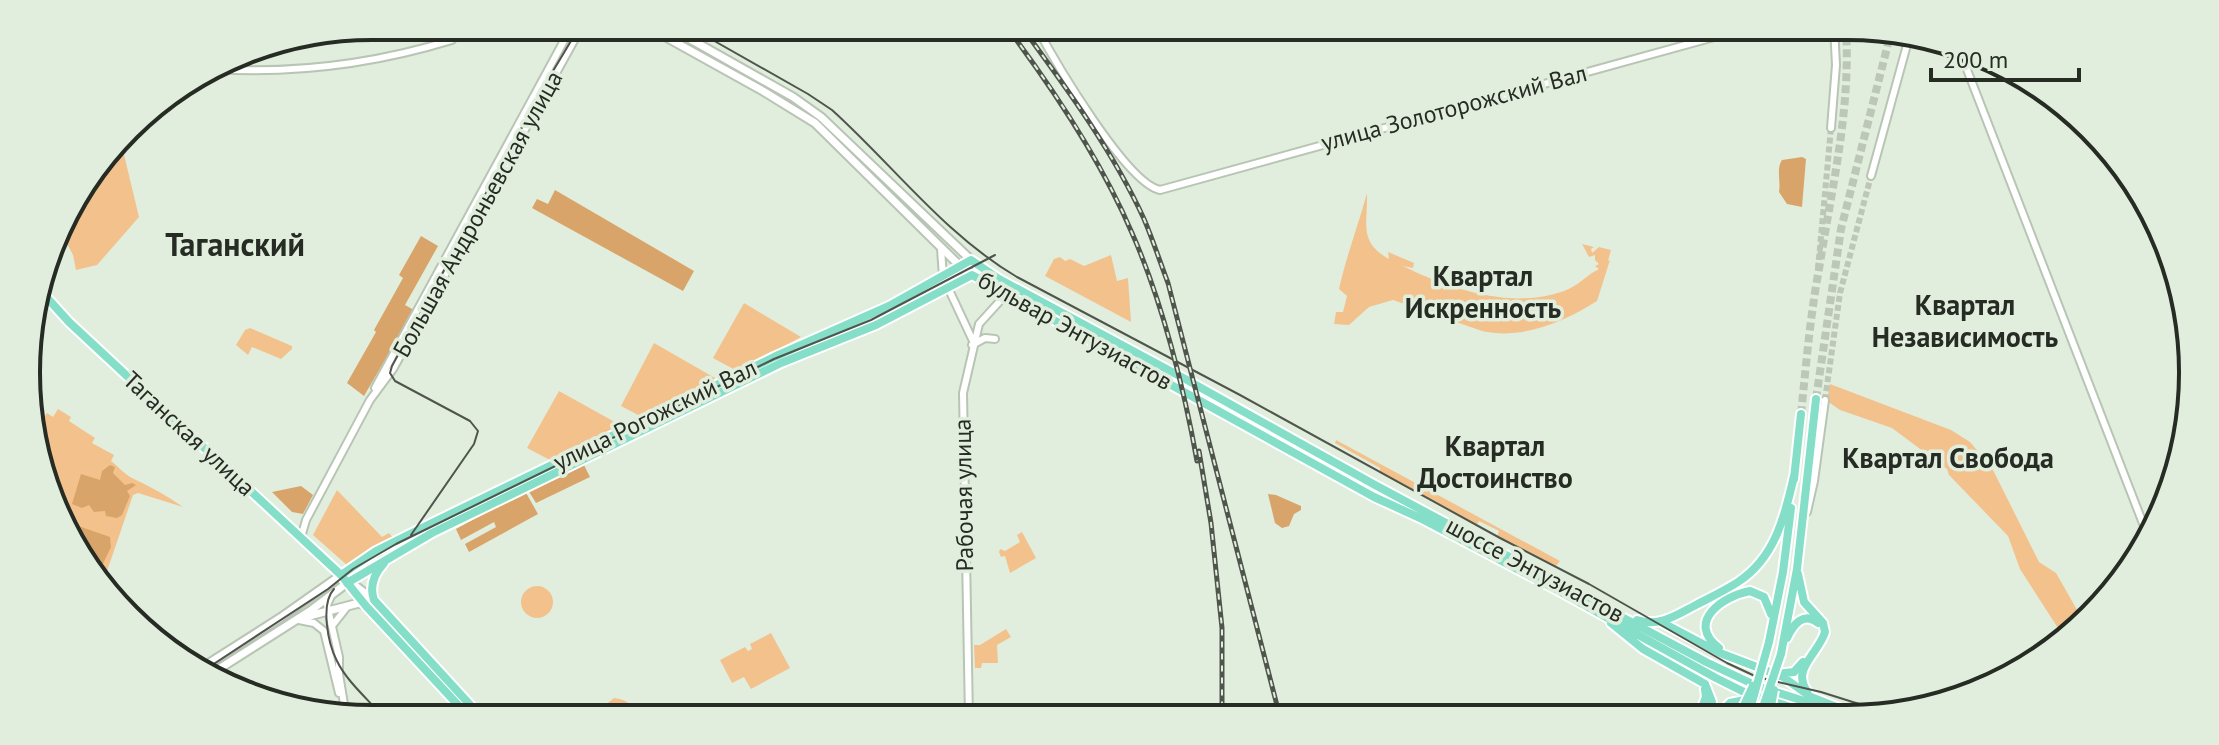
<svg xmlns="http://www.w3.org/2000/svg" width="2219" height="745" font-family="'PT Sans',sans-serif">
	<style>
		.green { fill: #f3c28c }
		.forest { fill: #d9a469 }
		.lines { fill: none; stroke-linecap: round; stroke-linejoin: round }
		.tertiary-tunnel { stroke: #bcc7b8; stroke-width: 6; stroke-dasharray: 6 3; stroke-linecap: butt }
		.primary-tunnel { stroke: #bcc7b8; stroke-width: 8; stroke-dasharray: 8 4; stroke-linecap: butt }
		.tertiary-casing { stroke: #b9c5b4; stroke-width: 10 }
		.secondary-casing { stroke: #b9c5b4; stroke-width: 11 }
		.primary-casing { stroke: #fff; stroke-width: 12 }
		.tertiary { stroke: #fff; stroke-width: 6 }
		.secondary { stroke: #fff; stroke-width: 7 }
		.primary { stroke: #85dfc8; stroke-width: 8 }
		.tram { stroke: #4f554c; stroke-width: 2 }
		.rail-casing { stroke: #4f554c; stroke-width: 5 }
		.rail { stroke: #e1eedd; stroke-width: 2; stroke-dasharray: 6; stroke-linecap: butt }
		.primary-bridge-casing { stroke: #fff; stroke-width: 12; stroke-linecap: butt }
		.primary-bridge { stroke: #85dfc8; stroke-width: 8 }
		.labels { text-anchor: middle; stroke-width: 7; stroke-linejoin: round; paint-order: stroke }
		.street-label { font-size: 24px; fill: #262b24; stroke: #e1eedd }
		.quarter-label { font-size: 28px; font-weight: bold; fill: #262b24; stroke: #e1eedd }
		.district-label { font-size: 32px; font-weight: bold; fill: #262b24; stroke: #e1eedd }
		.rim { fill: none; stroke: #262b24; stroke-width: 4 }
	</style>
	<rect width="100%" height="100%" fill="#e1eedd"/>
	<path class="green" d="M121 142 139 217 97 265 76 270 73 255 59 228 62 219Z
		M1367 193C1368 223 1358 242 1389 259L1388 252 1414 263 1413 268 1403 266C1449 289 1513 310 1564 291 1578 286 1588 274 1599 269L1595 266 1599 264 1595 260V255L1589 257 1582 244 1594 247 1591 249 1592 253 1599 247 1611 250 1608 261 1610 260 1597 301C1564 322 1522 340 1482 331L1393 300 1369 307 1349 325 1334 324 1336 312H1343L1347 296 1339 289C1346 257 1358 226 1367 193Z
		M1111 255 1117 281 1128 278 1131 322 1045 276 1054 259 1060 257 1065 261 1070 259 1084 266Z
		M744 303 801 337 737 371 713 358Z
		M250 328 292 346V349L281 359 252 347 248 355 236 345 245 330Z
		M654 343 715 378 711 384 644 418 621 406Z
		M1830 384 1951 430 1970 442 1992 468 2039 562 2056 573 2084 622 2075 633 2065 639 2020 569 2008 536 1949 475 1947 469 1892 428 1840 410 1827 401Z
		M559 391 622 426 550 460 527 448Z
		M58 409 71 417 69 421 95 438 92 443 114 455 111 461C118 466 124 474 132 478 149 486 166 495 183 507L138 493 133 495 103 583 85 565 38 462 36 435 40 428 35 422 40 415 44 417 47 413 53 417Z
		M1336 440 1560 561 1556 566 1497 537 1499 531 1479 521 1477 525 1380 473V468L1335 443Z
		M337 490 382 537 389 533 394 539 348 566 313 535Z
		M1022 532 1036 558 1010 573 1005 556 1001 557 999 552 1000 549 1005 551 1020 542 1017 535Z
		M521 602a16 16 0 1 1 32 0a16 16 0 1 1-32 0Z
		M1006 629 1011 637 997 645 998 663H982L981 668H975L974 645H980Z
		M771 633 790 668 751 689 744 677 732 683 720 660 745 647 748 651 752 649 750 644Z
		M614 698C629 700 633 706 639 718L588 719Z"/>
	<path class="forest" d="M1802 157 1806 159 1802 207 1787 204 1779 192C1781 182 1776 168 1782 160Z
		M555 190 694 271 683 291 532 208 537 199 548 204Z
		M421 236 438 246 405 305 414 310 364 396 347 383 376 332 374 330 403 278 399 275Z
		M583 463 590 477 536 503 528 490Z
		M110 465 115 467 113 473 125 485 132 483 136 485 127 491 130 496 122 515 117 518 106 516 105 511 94 512 89 505 82 508 72 504 81 474 100 480 102 471Z
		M301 486 313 495 303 514 292 512 272 492Z
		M525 491 538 514 469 552 465 544 496 527 494 522 461 540 456 529Z
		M1268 494 1276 495 1301 506V510L1294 514 1289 526 1282 528 1275 523Z
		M64 521 110 537 111 547 101 568 92 563 84 564Z"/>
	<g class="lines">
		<path class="tertiary-tunnel" d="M1818 269 1831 128
			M1825 400 1840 293 1871 176"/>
		<path class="primary-tunnel" d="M1816 399 1841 229 1891 32
			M1801 414C1806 366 1810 317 1819 269 1832 186 1851 111 1846 26"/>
		<defs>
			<path id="tertiary" d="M1036 26C1054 60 1126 183 1160 190L1754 26
				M1959 49 2149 539
				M213 69C294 74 374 64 452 40L460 26
				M1831 128 1836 65 1834 26
				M1871 176 1910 34
				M941 249 943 277 973 341
				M972 345 985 338 995 339
				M375 388 572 26
				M1807 512 1814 481 1825 400
				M303 540 302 534 306 520 370 400 393 369 582 26
				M331 596 327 605 339 657V674L346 716
				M299 620 314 623 324 631 339 693
				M332 626 347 607
				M969 718 963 393 979 324 1009 291"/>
			<path id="secondary" d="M646 26 763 91 815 123 961 267 972 275 982 269
				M667 26 793 97 821 117 971 260
				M305 617 359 603 366 606
				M200 669 280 618 341 575 374 600
				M211 674 310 611 347 583"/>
			<path id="primary" d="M40 290 69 322 341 575 366 606 471 719
				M1794 479 1801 414
				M384 563C375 573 369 586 374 600L483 719
				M1798 574 1804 602 1823 623 1825 632C1819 653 1791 669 1807 691
				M341 575 376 551 432 523 774 357 889 306 971 260 999 279 1187 380 1375 485 1706 662 1757 686 1851 716
				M347 583 432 533 781 363 876 325 972 275 1374 497 1420 518 1559 591 1716 678 1742 691 1817 716
				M1637 620C1659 627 1675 616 1694 606 1709 598 1724 591 1738 582 1775 558 1785 516 1794 476
				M1661 622 1720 653 1783 677 1811 697 1839 708
				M1611 623 1643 649 1705 684 1712 702 1707 716
				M1787 638C1793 625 1803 611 1818 623
				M1769 642 1783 572 1791 508
				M1719 648C1685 622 1723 596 1750 591L1764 597 1771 614
				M1781 654 1797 569 1816 399
				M1777 674 1794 672 1803 662
				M1699 716 1706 697 1705 689
				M1717 716 1730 703 1750 699"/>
		</defs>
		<use href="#tertiary" class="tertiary-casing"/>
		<use href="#secondary" class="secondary-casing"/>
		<use href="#primary" class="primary-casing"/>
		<use href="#tertiary" class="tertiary"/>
		<use href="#secondary" class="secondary"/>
		<use href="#primary" class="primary"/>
		<path class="tram" d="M688 26 808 94 832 110C894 166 944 234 1017 277L1240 395 1500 538 1589 584 1727 663 1757 677 1821 692 1894 715
			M411 535 474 444 478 431 470 421 395 381 390 373 392 366 550 76 580 26
			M334 589C320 604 328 644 337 661 347 682 370 701 385 719
			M203 671 328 589 353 569 396 544 774 359 871 320 995 255"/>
		<defs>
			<path id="rail" d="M1006 26C1054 90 1101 160 1132 233 1162 301 1184 388 1197 461
				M1021 26C1065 86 1113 151 1144 219 1153 240 1160 262 1168 283L1280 717
				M1199 451 1211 523 1222 628V717"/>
		</defs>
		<use href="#rail" class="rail-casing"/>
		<use href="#rail" class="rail"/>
		<defs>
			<path id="primary-bridge" d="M1739 716 1753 686
				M1748 716 1769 642
				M1760 716 1781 654
				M1769 716 1774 690"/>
		</defs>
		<use href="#primary-bridge" class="primary-bridge-casing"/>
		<use href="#primary-bridge" class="primary-bridge"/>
	</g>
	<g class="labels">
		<g class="street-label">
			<text transform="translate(1454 108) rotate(-15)" y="8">улица Золоторожский Вал</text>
			<text transform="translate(478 214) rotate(-61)" y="8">Большая Андроньевская улица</text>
			<text transform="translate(1075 331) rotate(29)" y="8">бульвар Энтузиастов</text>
			<text transform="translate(655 415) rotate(-26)" y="8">улица Рогожский Вал</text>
			<text transform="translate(189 434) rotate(43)" y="8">Таганская улица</text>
			<text transform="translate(964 495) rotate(-91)" y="8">Рабочая улица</text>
			<text transform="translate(1535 570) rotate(28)" y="8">шоссе Энтузиастов</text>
		</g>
		<g class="quarter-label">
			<text x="1483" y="286">Квартал<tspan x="1483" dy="32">Искренность</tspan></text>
			<text x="1965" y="315">Квартал<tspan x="1965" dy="32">Независимость</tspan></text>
			<text x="1495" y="456">Квартал<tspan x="1495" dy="32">Достоинство</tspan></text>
			<text x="1948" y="468">Квартал Свобода</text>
		</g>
		<g class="district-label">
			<text x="235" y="256">Таганский</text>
		</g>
	</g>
	<path d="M0 0H2219V745H0ZM372 40H1847A332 332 0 0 1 2179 372V373A332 332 0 0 1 1847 705H372A332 332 0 0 1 40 373V372A332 332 0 0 1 372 40Z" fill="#e1eedd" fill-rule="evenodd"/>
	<path class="rim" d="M372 40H1847A332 332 0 0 1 2179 372V373A332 332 0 0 1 1847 705H372A332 332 0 0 1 40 373V372A332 332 0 0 1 372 40Z"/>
	<path d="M1931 68v12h148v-12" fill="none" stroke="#262b24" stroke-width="4"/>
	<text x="1943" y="68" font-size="24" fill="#262b24" stroke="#e1eedd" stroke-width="6" paint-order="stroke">200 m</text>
</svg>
